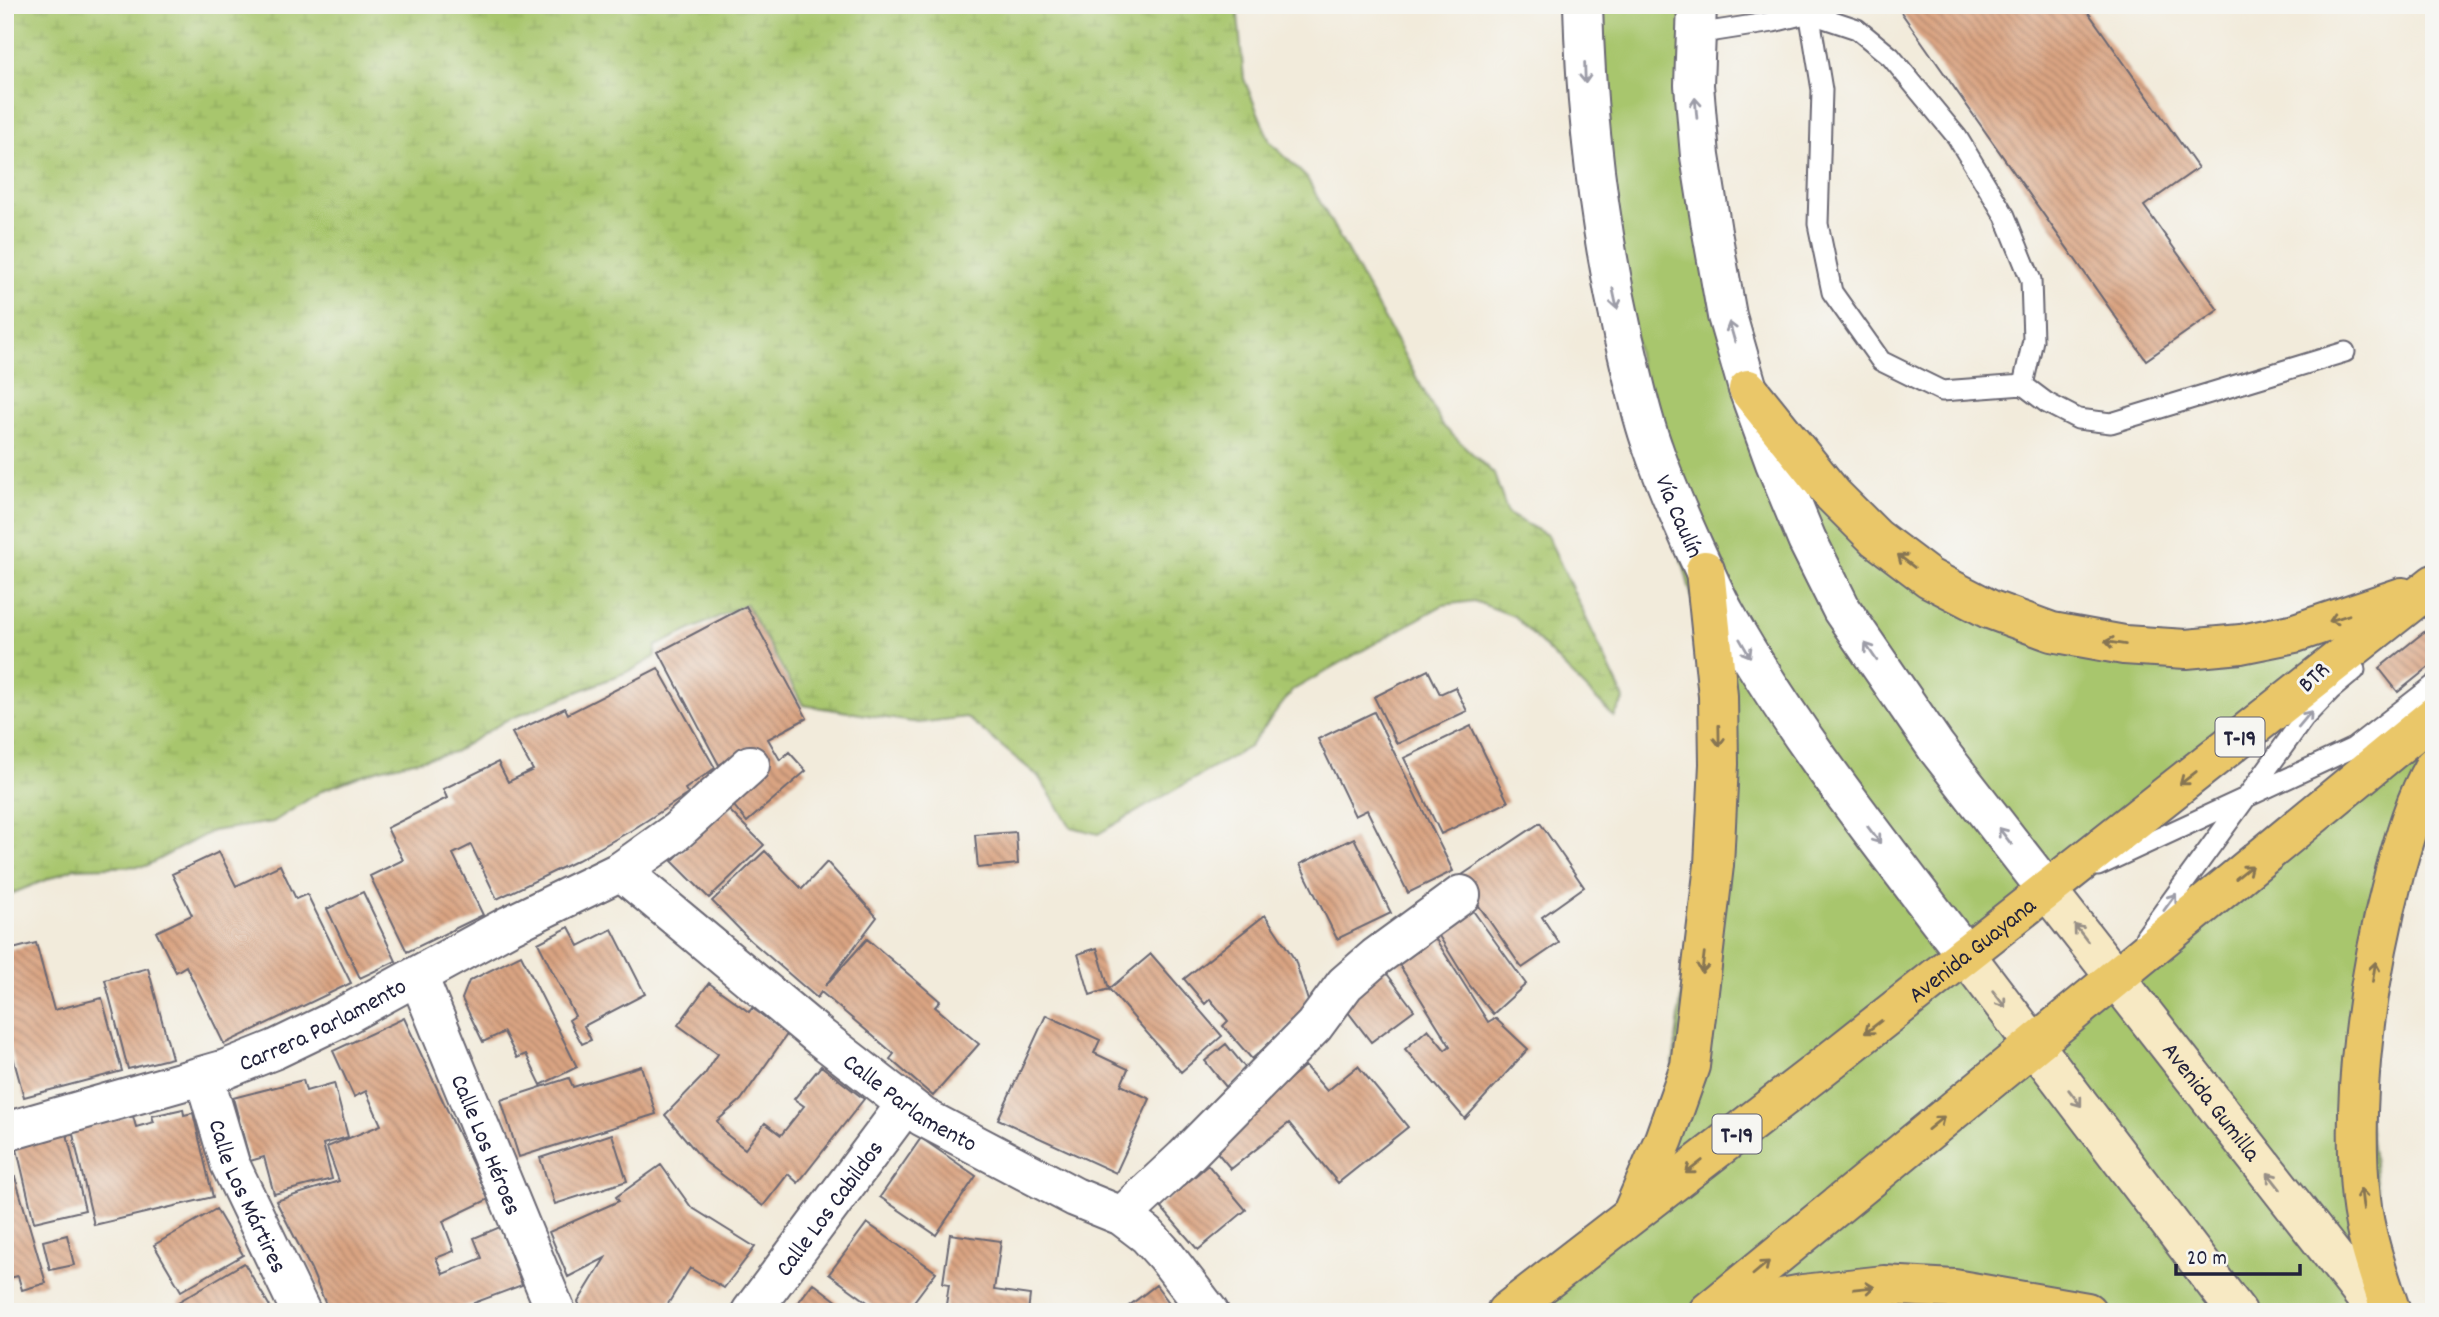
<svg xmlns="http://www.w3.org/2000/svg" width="2439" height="1317" font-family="Dekko,sans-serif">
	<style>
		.green { fill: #a8c66d; stroke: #657454; stroke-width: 2 }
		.wetland { fill: url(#wetland-marsh); stroke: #657454; stroke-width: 2 }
		.building { fill: url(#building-back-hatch) }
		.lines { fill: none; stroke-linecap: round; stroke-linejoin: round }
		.service-casing { stroke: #6b6873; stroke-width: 23 }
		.minor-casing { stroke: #6b6873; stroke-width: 42 }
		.secondary-casing { stroke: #6b6873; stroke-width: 42 }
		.trunk-casing { stroke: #6b6873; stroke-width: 42 }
		.service { stroke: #fff; stroke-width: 19 }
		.minor { stroke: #fff; stroke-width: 38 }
		.secondary { stroke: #f7e9c3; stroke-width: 38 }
		.trunk { stroke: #eac769; stroke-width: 38 }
		.oneway { stroke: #9c9ca7 }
		.oneway2 { stroke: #867452 }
		.oneway3 { stroke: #978f86 }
		.labels { text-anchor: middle; stroke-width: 6; stroke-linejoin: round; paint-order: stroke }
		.shield { fill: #f6f6f2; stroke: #626272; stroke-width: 2 }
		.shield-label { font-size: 23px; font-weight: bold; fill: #22223b }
		.street-label { font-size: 24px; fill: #22223b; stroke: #f6f6f2 }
	</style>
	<defs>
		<pattern id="wetland-marsh" width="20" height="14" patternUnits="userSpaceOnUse" patternTransform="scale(1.75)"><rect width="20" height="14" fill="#a8c66d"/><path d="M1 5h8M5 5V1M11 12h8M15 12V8" fill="none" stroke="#90aa5f"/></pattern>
		<pattern id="building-back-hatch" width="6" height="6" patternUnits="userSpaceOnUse" patternTransform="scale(1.75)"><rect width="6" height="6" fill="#daa482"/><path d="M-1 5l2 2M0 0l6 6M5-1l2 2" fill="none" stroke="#b0856c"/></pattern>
	</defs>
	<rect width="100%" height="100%" fill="#f6f6f2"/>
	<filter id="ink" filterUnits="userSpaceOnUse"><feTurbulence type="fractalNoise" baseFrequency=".0143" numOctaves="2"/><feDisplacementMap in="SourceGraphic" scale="14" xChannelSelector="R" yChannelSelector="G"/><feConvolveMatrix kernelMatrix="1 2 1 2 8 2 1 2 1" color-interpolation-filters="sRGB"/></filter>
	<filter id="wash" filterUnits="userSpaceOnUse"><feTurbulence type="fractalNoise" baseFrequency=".00686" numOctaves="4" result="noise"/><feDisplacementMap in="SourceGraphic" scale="28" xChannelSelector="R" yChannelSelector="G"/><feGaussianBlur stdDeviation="1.57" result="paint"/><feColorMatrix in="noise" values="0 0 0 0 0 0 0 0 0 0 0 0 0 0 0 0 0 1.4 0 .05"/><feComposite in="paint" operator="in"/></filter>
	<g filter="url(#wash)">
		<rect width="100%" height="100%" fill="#f2ebdb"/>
		<path class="green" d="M1583 5H1691L1727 316 1797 453 1989 609 2186 649 2427 589 1965 954 2033 1043 2434 716V766L2362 1061 2391 1312H2087L1954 1289 1725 1312H1506L1630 1217 1664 1139 1718 696 1652 446Z"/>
		<path class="wetland" d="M5 5H1237L1244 79 1270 142 1307 178 1443 426 1494 474 1508 514 1547 535 1624 699 1614 717 1514 616 1474 601 1443 605 1293 690 1249 747 1098 834 1071 827 1038 776 966 717 919 723 803 705 746 604 656 646 655 657 634 669 505 721 454 752 379 769 323 790 273 822 212 831 146 866 75 868 11 894H5Z"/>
		<g id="blocks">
			<path class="building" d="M1896 5H2083L2198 168 2144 206 2218 310 2146 360Z
				M746 606 807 718 768 739 780 760 789 752 806 771 747 822 731 802 752 747 719 765 659 652Z
				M2434 624V663L2398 692 2379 668Z
				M658 668 715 768 685 789 688 794 632 830 578 860 497 899 471 845 453 854 483 915 407 952 370 876 403 860 387 828 447 798 443 789 498 762 508 782 533 770 512 733 565 708 568 714Z
				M1428 670 1440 694 1455 687 1467 711 1397 744 1374 697Z
				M1374 712 1453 871 1408 893 1367 810 1355 816 1318 739Z
				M1471 726 1508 802 1441 834 1404 758Z
				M727 808 764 845 709 898 672 861Z
				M1540 823 1584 887 1542 917 1559 943 1522 968 1459 877Z
				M1016 832 1018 864 978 868 975 835Z
				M1354 838 1391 913 1337 939 1300 864Z
				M765 851 802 889 827 862 877 917 825 986 867 939 940 1001 935 1007 979 1044 933 1096 890 1059 894 1054 821 992 817 998 750 940 712 901Z
				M219 852 236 886 280 865 296 899 307 894 351 983 224 1044 186 966 176 972 156 932 192 915 172 874Z
				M363 892 396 961 360 978 327 909Z
				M1471 908 1526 984 1493 1014 1470 986 1436 931Z
				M1265 915 1295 960 1310 1007 1252 1059 1223 1026 1228 1021 1210 999 1205 1004 1184 979Z
				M569 927 579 946 612 929 645 994 584 1026 591 1040 582 1044 569 1020 575 1016 538 943Z
				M1435 938 1488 1022 1495 1018 1528 1049 1465 1119 1405 1049 1428 1029 1445 1050 1450 1046 1397 961Z
				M36 943 54 1010 102 998 122 1071 24 1097 5 1028V951Z
				M1097 948 1109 989 1151 954 1222 1036 1181 1072 1109 989 1090 995 1078 954Z
				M521 955 577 1067 541 1085 526 1054 517 1058 504 1032 483 1042 462 999 469 981Z
				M1382 967 1414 1010 1371 1042 1338 999Z
				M148 968 172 1058 128 1069 105 980Z
				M709 983 749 1012 752 1008 788 1033 741 1100 717 1121 726 1134 745 1149 765 1123 781 1135 804 1106 794 1099 821 1066 864 1099 798 1183 788 1174 763 1206 704 1161 665 1115 705 1074 718 1054 678 1025Z
				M1046 1015 1100 1040 1094 1053 1128 1069 1121 1085 1150 1099 1116 1173 998 1119Z
				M404 1018 489 1199 443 1221 454 1251 436 1258 443 1274 482 1258 474 1238 500 1227 522 1285 450 1312H329L311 1269 276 1201 339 1181 327 1147 381 1125 366 1091 354 1097 333 1051Z
				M1226 1044 1248 1071 1227 1088 1205 1061Z
				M641 1066 656 1114 519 1157 501 1100 569 1078 573 1087Z
				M1305 1066 1327 1091 1358 1066 1408 1127 1338 1183 1289 1123 1231 1169 1210 1144Z
				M303 1080 306 1091 334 1083 348 1137 323 1144 332 1179 274 1194 264 1157 250 1161 233 1098Z
				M183 1109 184 1115 193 1113 213 1197 94 1225 72 1130 133 1116 136 1127 154 1122 152 1116Z
				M67 1134 85 1210 34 1222 16 1145Z
				M612 1134 627 1181 555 1204 540 1158Z
				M921 1138 976 1176 936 1235 880 1197Z
				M661 1165 691 1207 755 1247 724 1288 690 1268 663 1312H583L578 1302 605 1258 568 1277 549 1232 619 1201 616 1197Z
				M1208 1165 1246 1210 1198 1250 1160 1206Z
				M15 1177 46 1283 22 1290 18 1276 5 1279V1180Z
				M216 1209 243 1255 181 1291 154 1245Z
				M867 1223 936 1272 906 1312H881L829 1274Z
				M950 1234 1001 1241 994 1290 1030 1295 1028 1312H945L949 1284 943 1283Z
				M67 1235 74 1265 50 1270 43 1241Z
				M244 1263 272 1310 269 1312H184L178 1302Z
				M813 1283 851 1312H791Z
				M1156 1285 1176 1312H1121Z"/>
		</g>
	</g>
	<g filter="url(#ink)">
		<use href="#blocks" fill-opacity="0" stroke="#6b6873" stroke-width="2"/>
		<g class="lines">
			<defs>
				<path id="service" d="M1808 5 1822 90 1818 224 1832 292 1881 361 1942 391 2023 385
					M1696 34 1773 22 1809 13 1857 29 1891 57 1957 137 2005 216 2031 280 2033 340 2023 385 2047 403 2078 419 2111 423 2345 352
					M2098 866 2353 748 2434 685
					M2145 937 2304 718 2331 690 2355 670"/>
				<g id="minor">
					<path id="s1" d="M1583 5C1586 120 1599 228 1624 340 1633 376 1640 413 1653 448 1665 483 1680 517 1695 550 1705 571 1714 593 1725 613 1793 734 1881 843 1965 954"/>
					<path d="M1697 5 1694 85 1700 156 1712 232 1727 316 1748 389 1775 463 1807 540 1842 610 1936 747 2047 890"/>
					<path id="s2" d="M621 871 820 1037 923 1117 1075 1197 1122 1216 1147 1235 1165 1255 1209 1312"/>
					<path id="s3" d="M418 976 556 1312"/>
					<path id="s4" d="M204 1076 230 1164 301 1312"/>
					<path id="s5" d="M5 1132 226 1069 276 1049 336 1020 510 925 621 871 677 831 750 765"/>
					<path d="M1122 1216 1184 1158 1314 1026 1345 984 1376 957 1461 895"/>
					<path id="s6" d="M751 1312 906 1104"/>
				</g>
				<g id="secondary">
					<path id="s7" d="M2047 890 2377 1312"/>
					<path d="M1965 954 2237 1312"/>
				</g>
				<g id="trunk">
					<path d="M1748 389 1833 495 1876 538 1929 578 1989 609 2052 632 2124 645 2186 649 2241 644 2295 633 2402 597"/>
					<path d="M1632 1213 1664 1139 1690 1066 1708 916 1714 865 1719 764 1718 696 1705 570"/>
					<path id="s8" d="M1506 1312 1815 1073 2434 584"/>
					<path d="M1708 1312 2434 716"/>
					<path d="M1725 1312 1754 1303 1803 1294 1884 1285 1954 1289 2087 1312"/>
					<path d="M2391 1312C2379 1275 2365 1237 2361 1199 2350 1094 2368 973 2395 871 2405 835 2415 799 2434 766"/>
				</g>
			</defs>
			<use href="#service" class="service-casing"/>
			<use href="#minor" class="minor-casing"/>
			<use href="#secondary" class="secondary-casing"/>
			<use href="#trunk" class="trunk-casing"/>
			<use href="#service" class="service"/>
			<use href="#minor" class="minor"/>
			<use href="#secondary" class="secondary"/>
			<use href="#trunk" class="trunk"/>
		</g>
		<defs><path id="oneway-shaft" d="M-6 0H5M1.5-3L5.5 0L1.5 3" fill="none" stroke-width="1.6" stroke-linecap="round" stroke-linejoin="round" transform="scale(1.75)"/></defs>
		<g class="oneway">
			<use href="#oneway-shaft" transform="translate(1585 73) rotate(88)"/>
			<use href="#oneway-shaft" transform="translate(1696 108) rotate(-95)"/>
			<use href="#oneway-shaft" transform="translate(1615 299) rotate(78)"/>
			<use href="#oneway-shaft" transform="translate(1732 332) rotate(-106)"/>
			<use href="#oneway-shaft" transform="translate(1745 648) rotate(60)"/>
			<use href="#oneway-shaft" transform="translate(1871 652) rotate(-124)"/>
			<use href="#oneway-shaft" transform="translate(2305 719) rotate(-50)"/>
			<use href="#oneway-shaft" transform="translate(1874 835) rotate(53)"/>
			<use href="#oneway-shaft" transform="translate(2005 836) rotate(-128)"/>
			<use href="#oneway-shaft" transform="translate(2170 902) rotate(-54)"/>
		</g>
		<g class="oneway2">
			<use href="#oneway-shaft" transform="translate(1906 561) rotate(-142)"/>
			<use href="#oneway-shaft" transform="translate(2339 618) rotate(162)"/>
			<use href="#oneway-shaft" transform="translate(2115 643) rotate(-171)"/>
			<use href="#oneway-shaft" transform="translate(1719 736) rotate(89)"/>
			<use href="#oneway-shaft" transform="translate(2188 778) rotate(142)"/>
			<use href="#oneway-shaft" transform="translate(2244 872) rotate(-39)"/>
			<use href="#oneway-shaft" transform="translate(1703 963) rotate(97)"/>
			<use href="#oneway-shaft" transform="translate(2374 972) rotate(-81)"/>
			<use href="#oneway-shaft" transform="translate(1873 1027) rotate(142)"/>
			<use href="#oneway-shaft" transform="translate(1936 1123) rotate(-39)"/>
			<use href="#oneway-shaft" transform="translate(1694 1167) rotate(142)"/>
			<use href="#oneway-shaft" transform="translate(2362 1199) rotate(-97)"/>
			<use href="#oneway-shaft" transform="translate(1761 1268) rotate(-40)"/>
			<use href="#oneway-shaft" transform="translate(1864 1288) rotate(-6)"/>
		</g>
		<g class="oneway3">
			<use href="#oneway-shaft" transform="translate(2081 933) rotate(-128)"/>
			<use href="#oneway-shaft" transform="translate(1999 999) rotate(53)"/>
			<use href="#oneway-shaft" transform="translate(2075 1098) rotate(53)"/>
			<use href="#oneway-shaft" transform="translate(2274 1181) rotate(-128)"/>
		</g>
	</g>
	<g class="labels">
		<g class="shield">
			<rect x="2215.5" y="717.5" width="49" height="39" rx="5"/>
			<rect x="1712.5" y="1114.5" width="49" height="39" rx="5"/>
		</g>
		<g class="shield-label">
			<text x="2240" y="745">T-19</text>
			<text x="1737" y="1142">T-19</text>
		</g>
		<g class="street-label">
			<text dy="8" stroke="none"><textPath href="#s1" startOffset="523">Vía Caulín</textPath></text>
			<text transform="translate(2313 676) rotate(-43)" y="8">BTR</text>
			<text dy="8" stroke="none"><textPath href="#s8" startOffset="590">Avenida Guayana</textPath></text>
			<text dy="8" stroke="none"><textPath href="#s5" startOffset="336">Carrera Parlamento</textPath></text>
			<text dy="8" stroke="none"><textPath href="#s2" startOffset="371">Calle Parlamento</textPath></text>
			<text dy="8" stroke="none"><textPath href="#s7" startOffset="268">Avenida Gumilla</textPath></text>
			<text dy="8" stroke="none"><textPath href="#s3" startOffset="182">Calle Los Héroes</textPath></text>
			<text dy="8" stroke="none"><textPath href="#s4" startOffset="128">Calle Los Mártires</textPath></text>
			<text dy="8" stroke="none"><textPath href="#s6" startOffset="130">Calle Los Cabildos</textPath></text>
		</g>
	</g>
	<rect width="2439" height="1317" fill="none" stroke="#f6f6f2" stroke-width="28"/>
	<path d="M2176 1264v10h124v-10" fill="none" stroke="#22223b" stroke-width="3.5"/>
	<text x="2187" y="1264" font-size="21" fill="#22223b" stroke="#f6f6f2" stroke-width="5" paint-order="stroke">20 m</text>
</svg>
